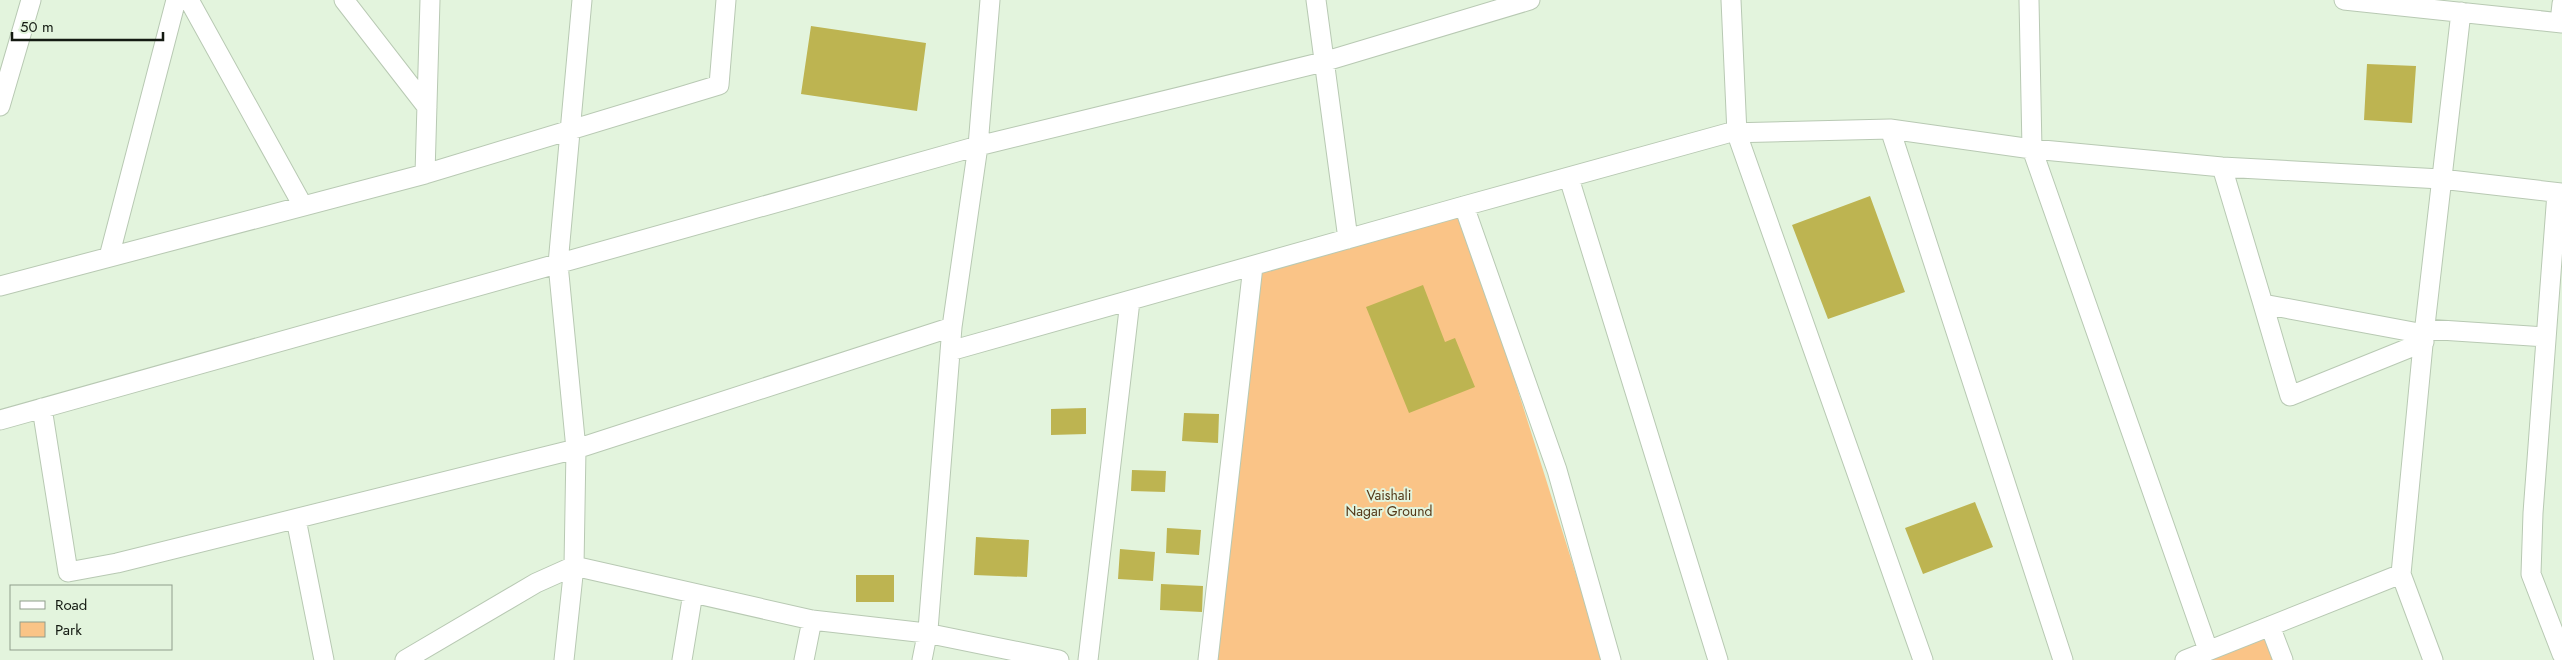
<svg xmlns="http://www.w3.org/2000/svg" width="2562" height="660" font-family="Jost,sans-serif">
	<style>
		.green { fill: #fac487 }
		.building { fill: #bdb451 }
		.lines { fill: none; stroke-linecap: round; stroke-linejoin: round }
		.minor-casing { stroke: #b8c9b3; stroke-width: 21 }
		.minor { stroke: #fff; stroke-width: 19 }
		.labels { text-anchor: middle; stroke-width: 4; stroke-linejoin: round; paint-order: stroke }
		.park-label { font-size: 14px; fill: #533818; stroke: #e3f4dd }
	</style>
	<rect width="100%" height="100%" fill="#e3f4dd"/>
	<path class="green" d="M1461 210 1603 660H1215L1256 268Z
		M2268 636 2276 660H2207Z"/>
	<path class="building" d="M811 26 926 43 917 111 801 94Z
		M2367 64 2416 66 2412 123 2364 120Z
		M1870 196 1905 292 1828 319 1792 225Z
		M1423 285 1445 342 1455 338 1475 387 1409 413 1366 307Z
		M1086 408V434L1051 435V409Z
		M1184 413 1219 414 1218 443 1182 441Z
		M1132 470 1166 471 1165 492 1131 491Z
		M1975 502 1993 547 1923 574 1905 528Z
		M1167 528 1201 530 1199 555 1166 553Z
		M976 537 1029 540 1027 577 974 575Z
		M1120 549 1155 552 1153 581 1118 579Z
		M856 575H894V602H856Z
		M1161 584 1203 586 1202 612 1160 610Z"/>
	<g class="lines">
		<defs>
			<path id="minor" d="M189 0 303 206
				M344 0 427 107
				M1316 0 1348 239
				M1731 0 1737 134 1923 660
				M2029 0 2032 149 2208 650
				M2344 0 2562 23
				M2560 22 2562 4
				M0 106 31 0
				M1890 129 2063 660
				M2222 167 2263 304 2424 334
				M425 174 719 85 726 0
				M1569 178 1718 660
				M2557 193 2533 513 2531 574 2562 654
				M1464 206 1557 470 1611 660
				M109 257 176 0
				M0 286 425 174 430 0
				M2263 304 2290 396 2424 342
				M2425 329 2546 337
				M950 351 1464 206 1728 133 1890 129 2032 149 2222 167 2441 179 2562 193
				M42 408 68 572 117 563 576 449 558 264 582 0
				M0 420 978 146 1323 62 1530 0
				M296 519 324 660
				M2401 574 2433 660
				M2270 626 2283 660
				M405 660 536 583 574 566 576 449 952 327
				M564 660 574 566 812 620 926 633 1059 660
				M682 660 693 593
				M804 660 812 620
				M922 660 928 630 952 327 978 146 990 0
				M1088 660 1130 301
				M1208 660 1253 266
				M2185 660 2401 574 2424 334 2461 12"/>
		</defs>
		<use href="#minor" class="minor-casing"/>
		<use href="#minor" class="minor"/>
	</g>
	<g class="labels">
		<g class="park-label">
			<text x="1389" y="500">Vaishali<tspan x="1389" dy="16">Nagar Ground</tspan></text>
		</g>
	</g>
	<rect x="10" y="585" width="162" height="65" fill="#e3f4dd" stroke="#909d8c"/>
	<rect x="20" y="601" width="25" height="8" fill="#ffffff" stroke="#909d8c"/>
	<text x="55" y="610" font-size="15" fill="#141a12">Road</text>
	<rect x="20" y="622" width="25" height="15" fill="#fac487" stroke="#909d8c"/>
	<text x="55" y="635" font-size="15" fill="#141a12">Park</text>
	<path d="M12 32v8h151v-8" fill="none" stroke="#141a12" stroke-width="2.5"/>
	<text x="20" y="32" font-size="15" fill="#141a12" stroke="#e3f4dd" stroke-width="4" paint-order="stroke">50 m</text>
</svg>
